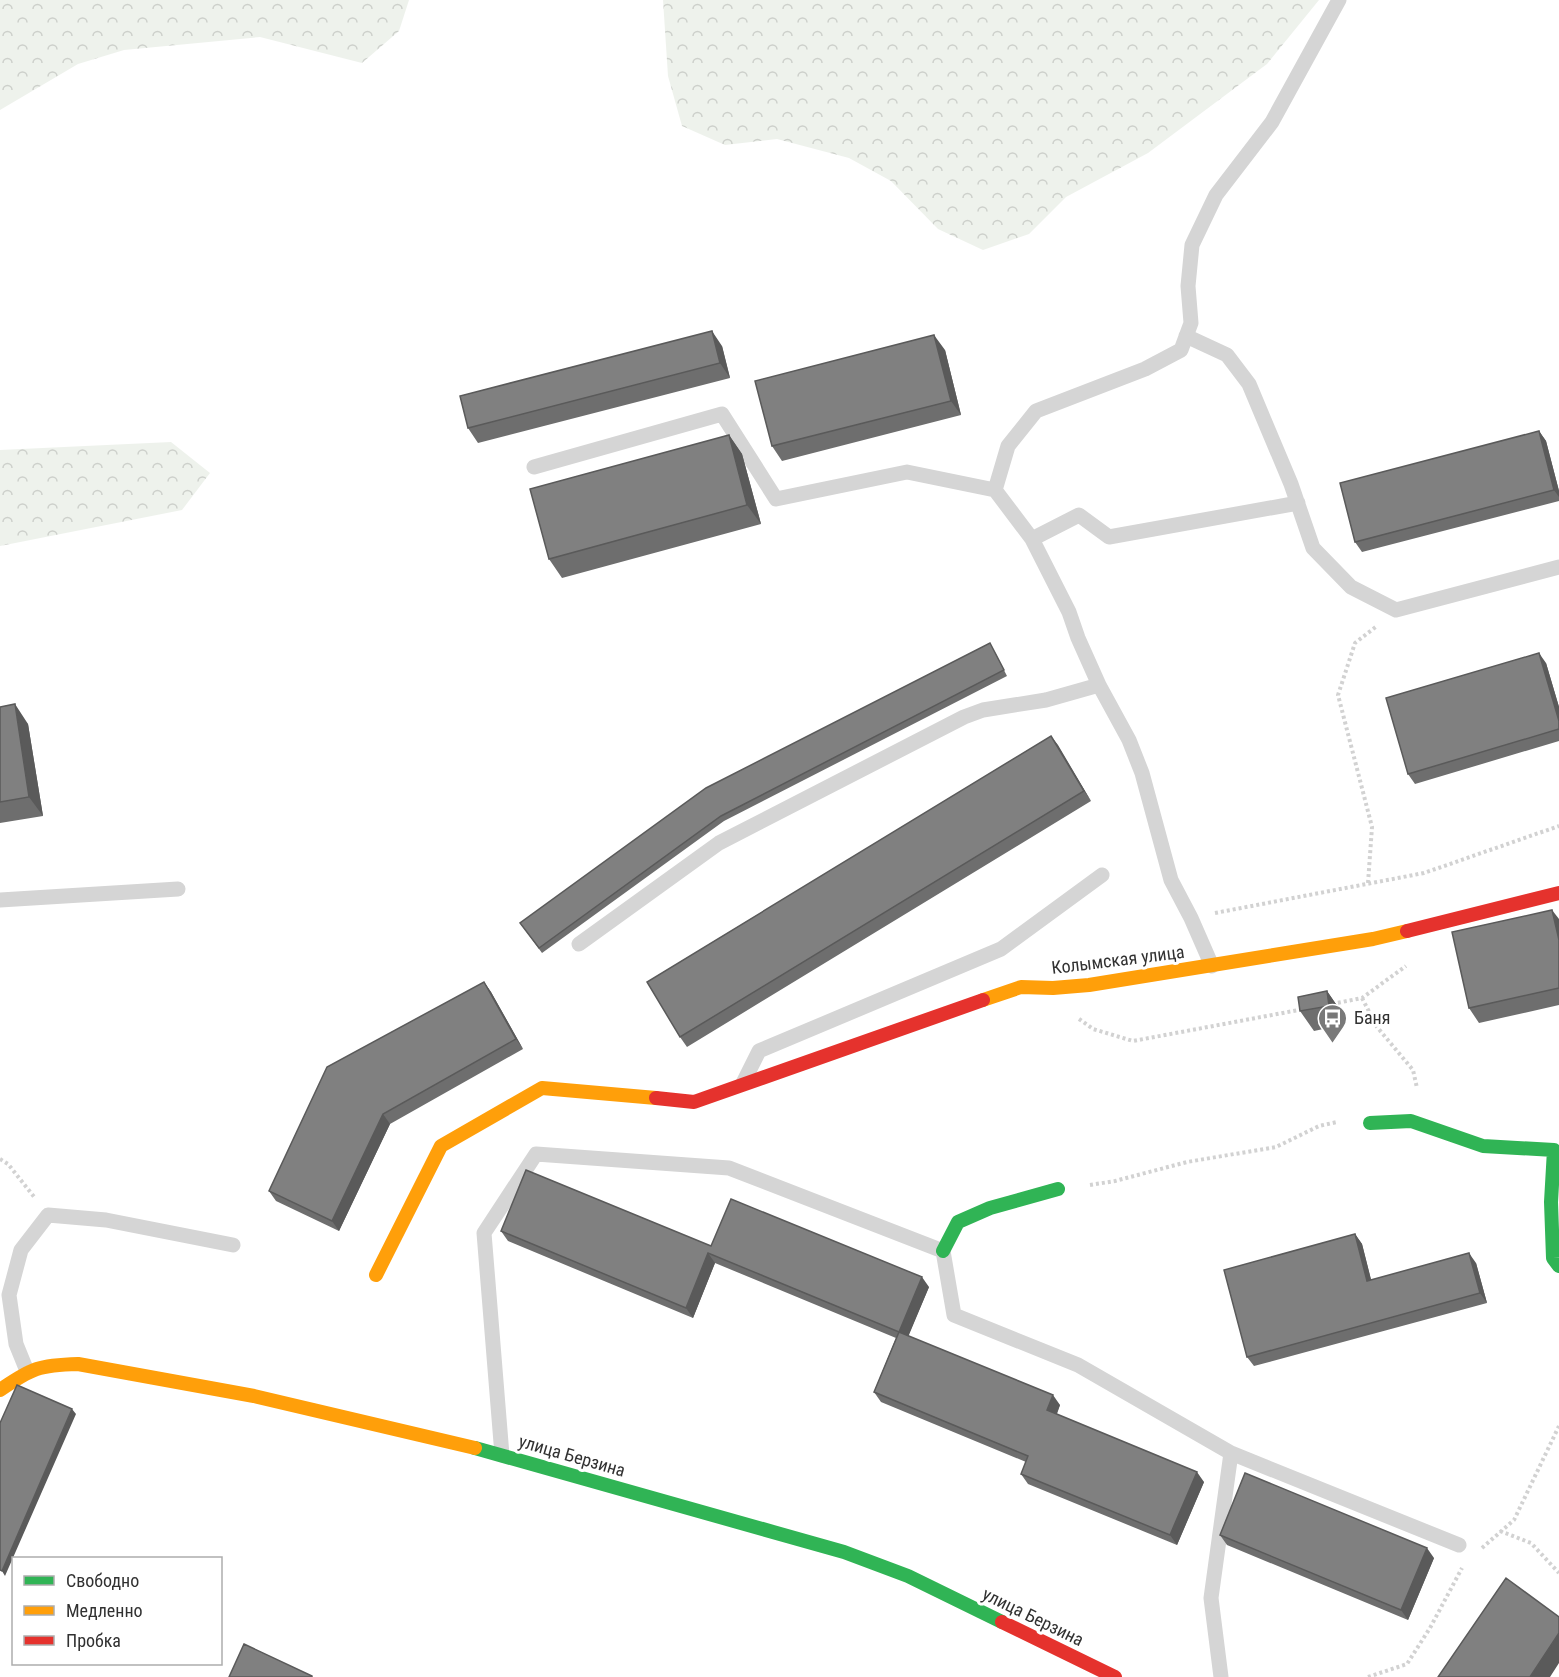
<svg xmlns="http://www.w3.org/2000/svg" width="1559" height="1677" font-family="'Roboto Condensed',sans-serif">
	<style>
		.forest { fill: url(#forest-crowns) }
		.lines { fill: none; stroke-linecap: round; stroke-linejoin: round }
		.path { stroke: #d2d2d2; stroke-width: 4; stroke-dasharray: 3 3; stroke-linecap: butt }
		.lane { stroke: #d5d5d5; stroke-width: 15 }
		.fast { stroke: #30b455; stroke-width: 14 }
		.slow { stroke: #ff9f0a; stroke-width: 14 }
		.jam { stroke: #e5322d; stroke-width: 14 }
		.wall { fill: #6e6e6e }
		.shaded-wall { fill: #5a5a5a }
		.building { fill: #808080; stroke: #5a5a5a; stroke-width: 1.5 }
		.labels { text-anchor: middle; stroke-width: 6; stroke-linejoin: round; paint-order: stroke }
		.street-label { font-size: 18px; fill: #313131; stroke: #fff }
		.poi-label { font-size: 18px; fill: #313131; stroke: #fff; text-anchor: start }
	</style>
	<defs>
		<pattern id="forest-crowns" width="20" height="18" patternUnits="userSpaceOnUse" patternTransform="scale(1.5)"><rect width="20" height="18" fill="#eef2ec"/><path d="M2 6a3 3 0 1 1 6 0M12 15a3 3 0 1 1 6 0" fill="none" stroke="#cdd0cb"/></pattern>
	</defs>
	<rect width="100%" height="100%" fill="#fff"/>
	<path class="forest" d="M0 0H409L399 31 362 63 260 37 124 50 78 64 0 110Z
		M663 0H1319L1267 64 1148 153 1066 197 1029 234 983 250 938 229 891 181 849 158 777 139 725 145 682 126 668 76Z
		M171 442 210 473 182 510 0 546V450Z"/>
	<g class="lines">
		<path class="path" d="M1368 883 1372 827 1338 695 1355 643 1377 626
			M1215 913 1424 873 1559 826
			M1362 998 1377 1027 1413 1070 1417 1088
			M1332 1004 1362 998 1406 966
			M1079 1019 1093 1029 1133 1041 1304 1009
			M0 1159 8 1164 35 1198
			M1090 1185 1115 1181 1187 1162 1276 1147 1319 1126 1337 1122
			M1500 1531 1531 1543 1559 1573
			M1482 1548 1514 1520 1559 1426
			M1368 1677 1407 1664 1430 1628 1462 1568"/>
		<path class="lane" d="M1186 336 1227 355 1249 384 1291 484 1313 548 1351 587 1396 610 1559 567
			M534 467 722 414 776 499 907 472 995 490 1032 539 1069 612 1078 638 1099 685 1129 740 1142 773 1171 880 1191 918 1212 966
			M995 490 1008 446 1036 411 1145 369 1181 350 1191 323 1188 286 1192 245 1216 195 1272 122 1339 0
			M1032 539 1079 515 1109 537 1298 503
			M0 900 178 889
			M579 944 719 843 964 717 983 710 1046 700 1099 685
			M743 1083 759 1051 1001 949 1102 875
			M27 1371 16 1344 9 1295 21 1250 48 1215 106 1220 233 1245
			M1231 1453 1459 1545
			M502 1455 484 1233 536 1154 729 1168 943 1251 954 1315 1078 1365 1231 1453 1211 1598 1221 1677"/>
		<path class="fast" d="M1370 1123 1411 1121 1483 1146 1554 1150 1551 1202 1553 1258 1559 1266
			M943 1251 958 1222 990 1208 1058 1189
			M475 1448 844 1552 908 1576 1002 1622"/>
		<path class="slow" d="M983 1000 1021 987 1053 988 1089 985 1373 939 1407 931
			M376 1275 441 1146 542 1088 656 1098
			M0 1390C32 1368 39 1365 78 1364L254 1396 475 1448"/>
		<path class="jam" d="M1407 931 1559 893
			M656 1098 694 1102 983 1000
			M1002 1622 1115 1677"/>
	</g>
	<path class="wall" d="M722 346 730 378 478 443 468 428Z
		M945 350 961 415 782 461 772 446Z
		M1539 431 1546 441 1559 491V501L1362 552 1355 542Z
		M729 435 742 454 761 524 562 578 549 559Z
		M990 643 1007 676 724 821 542 953 520 923Z
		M1546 663 1559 707V741L1415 784 1408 774Z
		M0 707 28 724 43 816 0 823Z
		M1051 736 1091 801 687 1047 680 1037Z
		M1559 919V1005L1479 1023 1469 1008Z
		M484 982 491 992 523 1049 390 1124 339 1231 276 1201 269 1191Z
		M1327 991 1340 1010 1342 1025 1314 1031 1300 1011Z
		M501 1231 711 1246 929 1287 908 1336 1060 1405 1057 1414 1204 1482 1177 1545 1028 1484 1021 1474 1026 1462 881 1402 874 1392 896 1338 715 1263 693 1318 508 1241Z
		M1355 1234 1362 1244 1371 1280 1476 1263 1487 1303 1254 1366 1247 1357Z
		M1220 1535 1434 1558 1408 1620 1227 1545Z"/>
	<path class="shaded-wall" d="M712 331 722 346 730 378 720 363Z
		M934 335 945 350 961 415 951 401Z
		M1539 431 1546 441 1559 491V497L1554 490Z
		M729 435 742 454 761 524 747 505Z
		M1539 653 1546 663 1559 707V721Z
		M15 704 28 724 43 816 29 797Z
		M1051 736 1058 745 1091 801 1084 791Z
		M1552 910 1559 919V940Z
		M484 982 491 992 523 1049 516 1039Z
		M1327 991 1340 1010 1342 1025 1329 1006Z
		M383 1114 390 1124 339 1231 332 1221Z
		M1355 1234 1362 1244 1374 1291 1367 1281Z
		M708 1253 715 1263 693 1318 686 1308Z
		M1469 1253 1476 1263 1487 1303 1480 1293Z
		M922 1277 929 1287 906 1342 899 1332Z
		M1053 1395 1060 1405 1054 1420 1047 1410Z
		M72 1409 76 1414 5 1576 2 1571Z
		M1197 1472 1204 1482 1177 1545 1170 1535Z
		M1427 1548 1434 1558 1408 1620 1401 1610Z
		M1559 1633V1663L1550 1677H1530Z"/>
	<path class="building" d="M712 331 720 363 468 428 460 396Z
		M934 335 951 401 772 446 755 381Z
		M1539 431 1554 490 1355 542 1340 483Z
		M729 435 747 505 549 559 530 489Z
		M990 643 1004 670 721 816 539 948 520 923 706 788Z
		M1539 653 1559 721V729L1408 774 1386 698Z
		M15 704 29 797 0 802V707Z
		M1051 736 1084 791 680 1037 647 982Z
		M1552 910 1559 940V988L1469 1008 1452 932Z
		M484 982 516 1039 383 1114 332 1221 269 1191 327 1067Z
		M1327 991 1329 1006 1300 1011 1298 997Z
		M526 1170 711 1246 731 1199 922 1277 899 1332 708 1253 686 1308 501 1231Z
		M1355 1234 1367 1281 1469 1253 1480 1293 1247 1357 1224 1270Z
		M899 1332 1053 1395 1047 1410 1197 1472 1170 1535 1021 1474 1028 1456 874 1392Z
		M17 1385 72 1409 2 1571 0 1570V1423Z
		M1245 1473 1427 1548 1401 1610 1220 1535Z
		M1506 1578 1559 1617V1633L1530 1677H1438Z
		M244 1644 312 1676V1677H229Z"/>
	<defs>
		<symbol id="bus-pin" viewBox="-11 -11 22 30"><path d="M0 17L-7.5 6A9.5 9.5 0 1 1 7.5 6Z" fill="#797979" stroke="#fff"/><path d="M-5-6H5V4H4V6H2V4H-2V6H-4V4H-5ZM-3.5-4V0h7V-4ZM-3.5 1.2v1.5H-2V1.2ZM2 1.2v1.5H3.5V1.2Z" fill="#fff"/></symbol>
	</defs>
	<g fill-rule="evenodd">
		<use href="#bus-pin" x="1316" y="1002" width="33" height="45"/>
	</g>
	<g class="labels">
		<g class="street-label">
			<text transform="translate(1118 960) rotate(-7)" y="6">Колымская улица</text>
			<text transform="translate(572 1456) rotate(16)" y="6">улица Берзина</text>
			<text transform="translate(1033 1617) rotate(26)" y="6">улица Берзина</text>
		</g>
		<g class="poi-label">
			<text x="1354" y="1024">Баня</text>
		</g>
	</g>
	<rect x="12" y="1557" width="210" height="108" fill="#ffffff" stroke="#adadad" stroke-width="1.5"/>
	<rect x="24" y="1576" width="30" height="9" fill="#30b455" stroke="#adadad" stroke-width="1.5"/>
	<text x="66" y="1587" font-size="18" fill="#313131">Свободно</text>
	<rect x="24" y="1606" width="30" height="9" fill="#ff9f0a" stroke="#adadad" stroke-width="1.5"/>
	<text x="66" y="1617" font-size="18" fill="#313131">Медленно</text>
	<rect x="24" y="1636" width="30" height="9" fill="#e5322d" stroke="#adadad" stroke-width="1.5"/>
	<text x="66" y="1647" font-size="18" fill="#313131">Пробка</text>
</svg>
